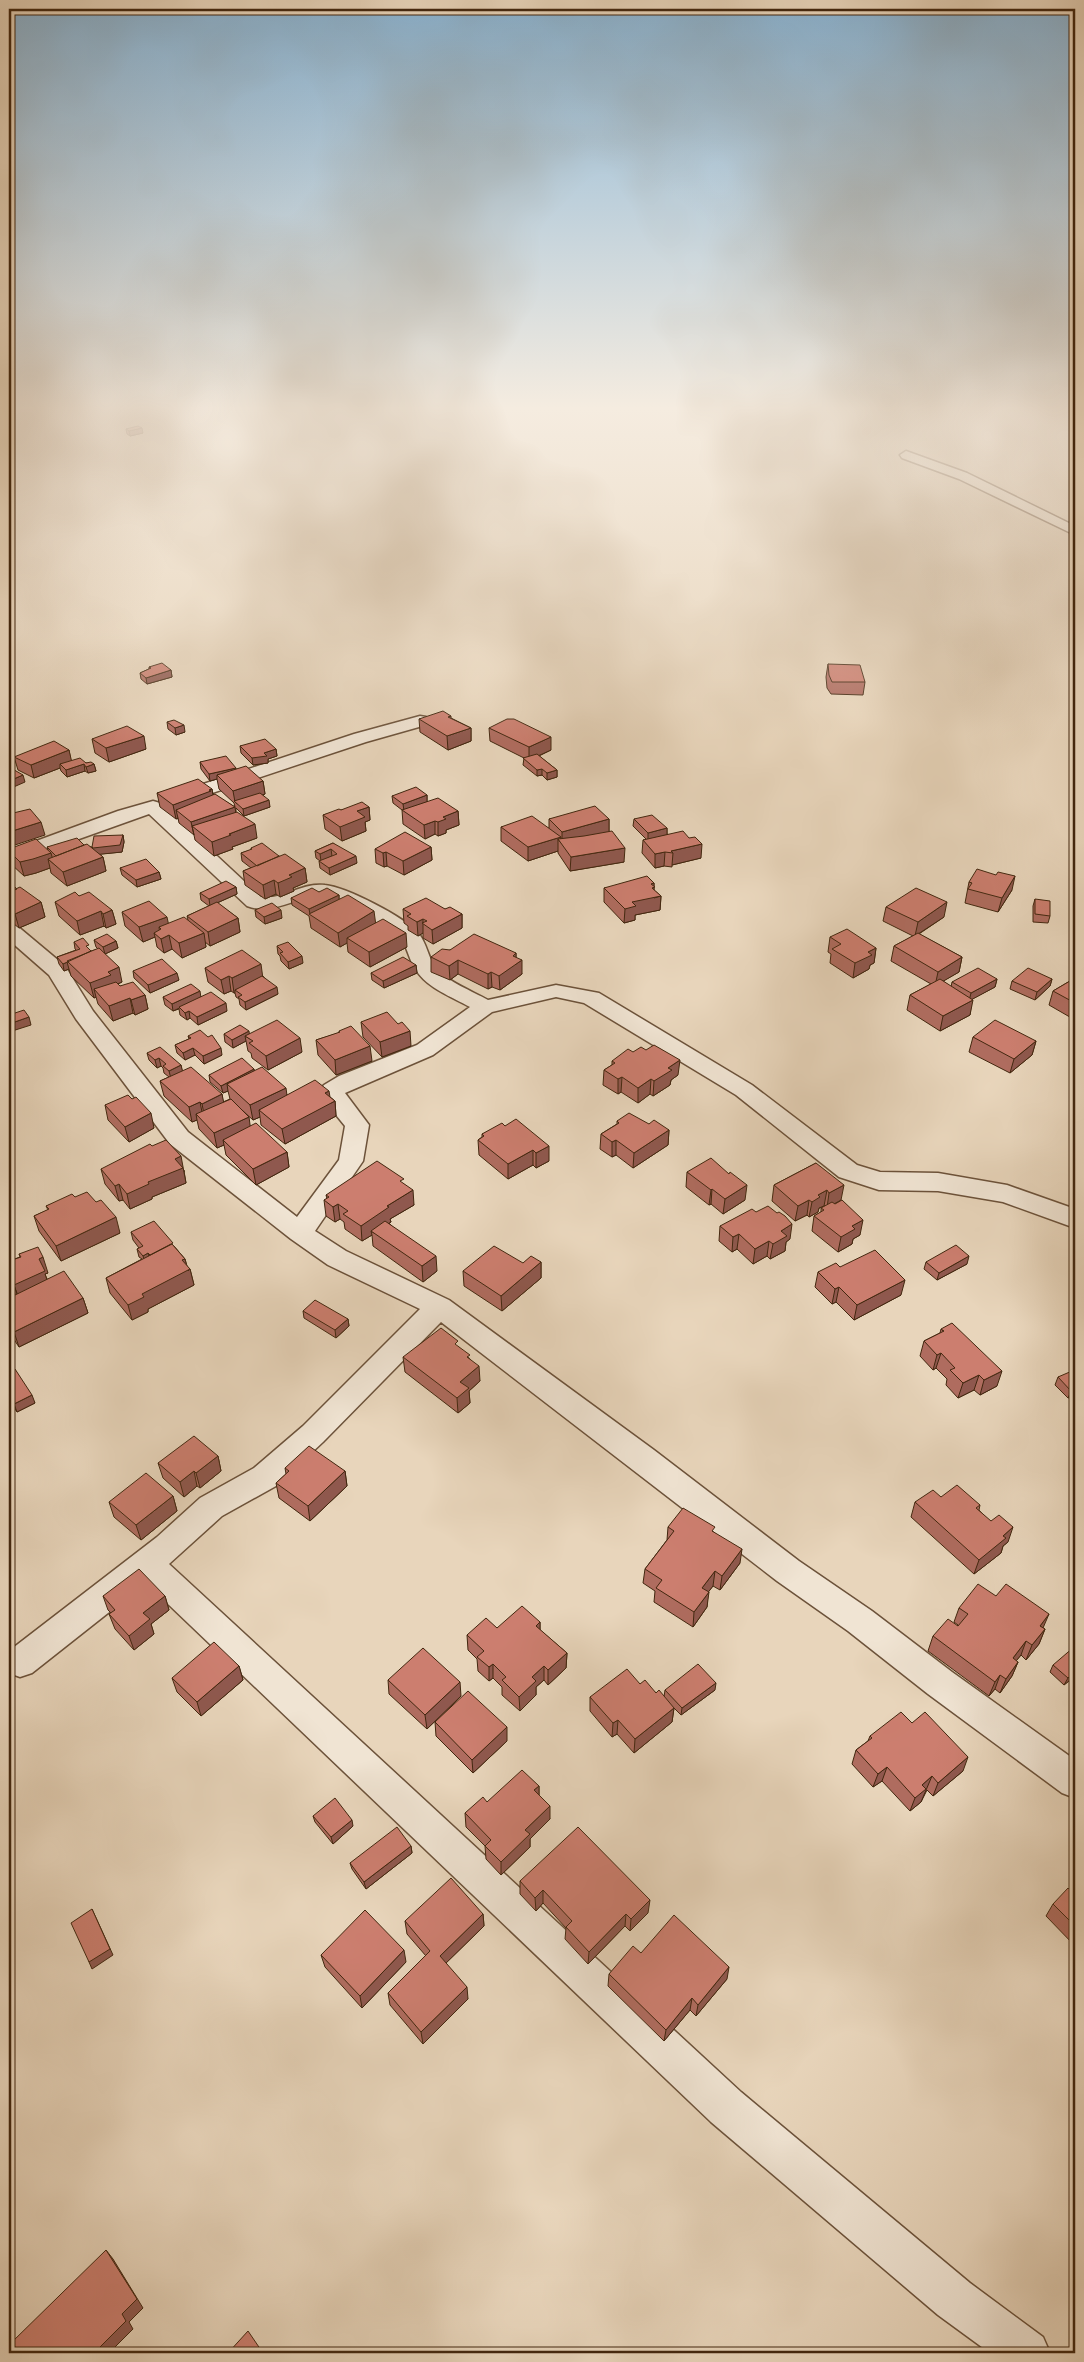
<svg xmlns="http://www.w3.org/2000/svg" width="1084" height="2362" font-family="'Gentium Book Plus',serif">
	<style>
		.lines { fill: none; stroke-linecap: round; stroke-linejoin: round }
		.street-casing { stroke: #6c523a; stroke-width: 3 }
		.street { fill: #f0e4d3; fill-rule: evenodd }
		.wall { fill: #af6c5f; stroke: #42270f }
		.shaded-wall { fill: #8f584e; stroke: #42270f }
		.building { fill: #cc7e6f; stroke: #42270f }
	</style>
	<rect width="100%" height="100%" fill="#e8d5bb"/>
	<filter id="stains"><feTurbulence type="fractalNoise" baseFrequency=".004" numOctaves="4"/><feColorMatrix values="0 0 0 0 .2 0 0 0 0 .09 0 0 0 0 .02 0 0 0 .5 -.17"/></filter>
	<radialGradient id="worn" r=".72"><stop offset=".6" stop-color="#630" stop-opacity="0"/><stop offset="1" stop-color="#630" stop-opacity=".3"/></radialGradient>
	<g class="lines">
		<defs>
			<path id="street" d="M906 451 967 473 1075 526V535L959 479 902 458 900 455Z
				M420 716 426 717 428 721 426 725 366 742 185 802H173L170 798 173 794 354 734Z
				M153 801 160 803 261 897C283 900 302 882 325 885 346 887 405 917 419 934 427 944 428 958 436 968 448 982 472 991 488 1000L556 985 599 993 752 1085 857 1165 880 1172 938 1173 1007 1185 1075 1209V1228L1003 1202 938 1191 879 1190 839 1177 736 1095 584 1003 556 997 492 1012 433 1055 345 1093 369 1125 363 1161 315 1231 346 1251 449 1300 654 1450 799 1561 872 1611 952 1672 1075 1760V1798L1062 1793 928 1694 848 1631 777 1581 441 1322 323 1442 276 1486 222 1516 169 1564 741 2092 970 2283 1043 2337 1050 2353H990L938 2315 711 2122 146 1583 32 1673 20 1677 9 1673V1651L157 1537 200 1498 254 1468 303 1426 420 1309 328 1265 291 1239 170 1144 76 1019 49 975 9 940V923L16 925 65 966 93 1011 188 1132 297 1217 339 1160 345 1126 328 1105 320 1090 324 1085 339 1076 417 1045 470 1007C452 997 427 988 416 970 408 959 408 945 398 936L333 899C304 888 277 918 247 906L149 814 9 864V851L118 811Z"/>
		</defs>
		<use href="#street" class="street-casing"/>
		<use href="#street" class="street"/>
	</g>
	<path class="wall" d="M126 429 143 433 130 436 127 434Z
		M828 664 865 682 863 695 831 694 827 688 826 677Z
		M149 667 171 670 172 677 147 684 141 679 140 673 149 669Z
		M451 716V718L471 728V741L448 750 420 732 419 719Z
		M167 722 185 732 176 735 168 729Z
		M489 728 551 750 539 756 557 770V777L547 780 542 775 537 776 523 765 524 758 490 741Z
		M92 739 146 749 109 762 95 753Z
		M240 746 276 749 277 756 268 759V763L253 765 241 753Z
		M69 750 71 761 94 764 96 771 88 773 85 771 67 777 61 771 60 768 34 778 18 770 14 757Z
		M200 762 236 770 263 781 265 794 263 795 270 807 244 816 236 808V812L257 838 232 847 233 849 214 856 195 840 194 835 179 823 178 818 176 819 160 807 157 793 212 789 213 794 235 807 234 803 219 789 217 779 210 781 201 769Z
		M427 795V802L458 811 459 825 446 830V833L438 836 435 834 425 839 403 824 402 810 393 803 392 796Z
		M369 807 370 820 365 822 366 831 342 841 325 829 323 815 341 810Z
		M549 819H609V831L624 862 570 871 558 853V851L528 861 501 841V827L549 828Z
		M634 819 667 828V834L701 858 672 865V867L664 866 655 868 642 853 643 840 646 839 633 826Z
		M123 835 124 842 122 852 100 854 103 857 106 871 67 886 51 873 50 868 36 873 24 876 11 864 9 856V849L48 850 47 847 84 845 92 847Z
		M333 843 357 863 330 875 320 868 319 861H320L316 858 315 851Z
		M431 847 432 860 404 875 387 866 384 867 376 863 375 849Z
		M251 848 279 856 305 868 307 882 293 888 294 891 280 897 276 894 265 899 245 885 243 871 251 868 242 861 241 853 251 850Z
		M120 868 159 872 161 879 137 887 122 875Z
		M9 882 17 889 41 902 45 917 19 928 9 920Z
		M969 882 1012 890 998 912 965 903Z
		M654 883V890L661 896 660 910 635 915V920L624 923 604 902V888Z
		M236 887 237 894 217 903 238 918 240 932 210 946 205 942 206 947 182 958 172 949 164 953 157 947 155 937 143 942 125 926 122 912 168 924 188 920 187 916 209 906 201 900 200 893Z
		M319 892 339 895V899L375 923 407 947 370 967 348 952 347 943 340 947 311 928 309 916 292 905 291 898Z
		M79 896 112 910 116 924 106 928 104 926 80 935 59 916 55 902Z
		M1035 899 1050 916 1048 923 1033 922V906Z
		M886 907 944 917 919 934 962 957 959 972 943 981 951 987 952 982 997 979 995 987 972 999 970 1015 940 1031 907 1010 910 995 931 984 891 961 894 946 913 936 883 921Z
		M403 909H445L462 914V928L433 944 423 938V933L418 936 408 930V926L404 923Z
		M255 910 282 918 265 924 256 917Z
		M830 937 876 948 874 963 870 965 869 969 853 978 830 963 831 954 828 952Z
		M94 940 116 941 118 948 105 954 122 982 118 984 120 986 145 995 148 1009 135 1015 133 1013 113 1021 98 1004 96 997 94 998 71 976 69 969 64 971 59 964 57 957 76 950 75 949 74 942 90 950 91 951 98 949 96 947Z
		M277 946 303 963 289 969 281 961 280 956 278 954Z
		M450 950 516 953V957L522 974 500 990 492 987 488 989 458 974 450 980 431 972V957Z
		M416 965 417 973 384 988 372 980 371 973Z
		M205 968 263 976 278 994 246 1010 240 1005 239 999 236 997 235 993H234L231 991 224 994 208 982Z
		M133 971 179 980 150 993 134 978Z
		M1075 978V1020L1049 1005 1053 991Z
		M1052 979 1050 986 1035 1000 1010 989 1012 981Z
		M163 997H201L227 1011 198 1025 190 1018 187 1020 180 1015 179 1009 173 1011 165 1005Z
		M361 1022 411 1046 382 1057 363 1037Z
		M339 1031 372 1061 336 1075 318 1055 316 1040 339 1033Z
		M224 1034H249L302 1052 268 1070 252 1058 251 1053 248 1051 246 1041 233 1048 225 1042Z
		M188 1036 222 1055 204 1064 195 1055 185 1060 177 1053 175 1045 189 1039Z
		M973 1037 1036 1041 1032 1055 1010 1073 969 1052Z
		M147 1053 181 1065 182 1071 222 1094 223 1102 230 1099 228 1091 223 1093 210 1082 209 1075 254 1069V1071L287 1095 330 1097 335 1101 336 1116 285 1144 261 1125 260 1117 253 1120 242 1110 250 1126 287 1152 289 1167 256 1185 226 1155 224 1145 217 1148 199 1129 197 1120 192 1122 164 1096 160 1081 169 1077 164 1073 163 1068 161 1066 157 1068 149 1060Z
		M612 1061 678 1075 671 1080 670 1085 653 1096 650 1094 638 1103 621 1092 618 1094 603 1085 604 1070 612 1065Z
		M132 1099 154 1128 129 1142 108 1120 105 1105Z
		M617 1121 669 1130 668 1145 633 1168 616 1155 612 1157 600 1149 601 1134 617 1124Z
		M505 1126 549 1161 536 1168 533 1165 508 1179 479 1155 478 1140 482 1137V1134Z
		M816 1163 841 1200 860 1235 853 1239 852 1244 838 1252 812 1231 814 1216 821 1212V1208L825 1206H824L819 1208 818 1212 809 1217 807 1215 795 1221 772 1201 774 1185Z
		M101 1169 185 1171H184L186 1183 152 1197V1199L130 1209 123 1200 119 1201 105 1184Z
		M687 1172 745 1200 723 1214 711 1204 709 1205 686 1187Z
		M404 1184 414 1205 390 1219 391 1222 389 1223 437 1271 423 1282 373 1246 372 1235 362 1241 345 1229 344 1222 340 1219 335 1222 326 1216 324 1200 327 1199 326 1195Z
		M75 1197 120 1233 61 1261 39 1231 34 1216 48 1210 46 1206Z
		M720 1226 790 1239 786 1242 785 1251 770 1259 767 1256 753 1264 737 1249 732 1252 719 1241Z
		M131 1232 174 1246 185 1259 187 1266 190 1269 194 1285 148 1309V1312L132 1320 110 1293 106 1278 142 1259 139 1257 137 1249 139 1248 133 1240Z
		M19 1254 48 1273 45 1274 47 1279 83 1298 88 1313 19 1347 9 1332V1261L20 1257Z
		M541 1262V1278L502 1311 464 1286 463 1271Z
		M926 1262 967 1264 937 1280 924 1269Z
		M840 1267 901 1295 854 1320 836 1302 832 1304 815 1287 818 1272Z
		M303 1311 348 1319 349 1326 336 1338 304 1318Z
		M941 1329 997 1386 980 1395 974 1390 958 1398 946 1385 947 1379 936 1368 933 1370 920 1356 924 1341 940 1333Z
		M459 1347 470 1359 480 1381 469 1391 470 1403 458 1413 405 1372 403 1357Z
		M9 1372 35 1403 17 1412 9 1400Z
		M1075 1374V1395L1068 1398 1055 1385 1058 1377Z
		M218 1456 221 1471 200 1488 197 1486 184 1497 163 1478 158 1463Z
		M285 1468 345 1471 347 1486 310 1521 279 1498 276 1483 286 1474Z
		M173 1496 177 1511 141 1540 114 1517 109 1502Z
		M941 1497 980 1505 979 1510 1008 1542 1003 1546 1001 1553 974 1574 911 1517 915 1502Z
		M668 1527 714 1532 740 1563 720 1590 713 1586 708 1592 707 1607 693 1627 654 1602 655 1591 643 1583 645 1569 667 1540Z
		M103 1596H165L169 1610 151 1624 154 1634 134 1650 115 1629 109 1614 111 1613 108 1610Z
		M959 1608 1043 1628 1045 1629 1039 1644 1026 1660 1021 1655 1016 1661 1018 1662 1012 1676 1000 1693 995 1689 989 1696 928 1651 933 1636 958 1625 954 1622Z
		M540 1622V1630L567 1653 566 1668 548 1685 544 1680 536 1687V1695L520 1711 502 1695V1687L493 1678 489 1681 478 1671 477 1659 468 1650 467 1635 497 1628Z
		M1053 1665 1075 1676 1064 1685 1050 1672Z
		M239 1666 243 1680 201 1716 177 1692 172 1678Z
		M388 1680 461 1696 427 1729 389 1694Z
		M640 1684 664 1697 665 1690H715L681 1715 674 1708 672 1722 634 1753 617 1734 612 1737 590 1711V1697Z
		M435 1722 507 1741 473 1773 436 1736Z
		M912 1723 963 1771 933 1796 927 1790 921 1802 910 1811 882 1781 873 1787 852 1764 856 1750 868 1741 870 1736Z
		M539 1786V1795L550 1819 530 1839V1847L501 1875 486 1859 485 1846 466 1827 465 1813Z
		M313 1816 353 1826 333 1844 315 1822Z
		M411 1846 412 1853 366 1889 352 1869 350 1863Z
		M520 1881 648 1913 630 1931 625 1926 588 1964 565 1939 566 1928 543 1903 536 1911 520 1894Z
		M1075 1890V1946L1046 1916 1053 1904 1073 1893Z
		M483 1914 484 1926 446 1963 468 1999 423 2044 390 2005 388 1993 426 1956 407 1934 405 1921Z
		M641 1953 727 1979 696 2016 690 2010 664 2041 608 1986 609 1974Z
		M321 1955 406 1962 362 2008 325 1967Z"/>
	<path class="shaded-wall" d="M142 428 143 433 130 436 129 431Z
		M171 670 172 677 147 684 146 678Z
		M184 725 185 732 176 735 175 728Z
		M471 728V741L448 750 447 736Z
		M144 736 146 749 109 762 106 748Z
		M551 737V750L529 760V747Z
		M276 749 277 756 268 759V763L253 765 252 758 264 753Z
		M69 750 72 763 60 764V768L34 778 31 765Z
		M84 764 85 771 67 777 66 770Z
		M94 764 96 771 88 773 86 767Z
		M236 768 237 774 217 775V779L210 781 209 774Z
		M542 769V775L537 776V770Z
		M557 770V777L547 780V773Z
		M23 775 25 782 9 789V781Z
		M263 781 265 794 237 804 235 802 233 791Z
		M212 789 214 802 176 810 178 818 176 819 173 805Z
		M9 795 11 802 9 803Z
		M427 795V802L404 811 403 804Z
		M269 800 270 807 244 816 243 809Z
		M235 807 237 821 192 826 194 835 191 822Z
		M369 807 370 820 365 822 366 831 342 841 340 827 357 811Z
		M458 811 459 825 446 830V833L438 836V822L443 817Z
		M609 819V833L562 844V832Z
		M435 821V834L425 839 424 825Z
		M41 822 45 835 9 847V832Z
		M255 824 257 838 232 847 233 849 214 856 212 842 229 834Z
		M667 828V835L648 840V833Z
		M123 835 124 842 122 852 93 855 91 848Z
		M561 837 560 842 558 839V851L528 861V847Z
		M702 844 701 858 672 865 673 853 671 851Z
		M431 847 432 860 404 875 403 861Z
		M625 848 624 862 570 871 571 857Z
		M331 849 332 856 321 861 320 854Z
		M386 852 387 866 384 867 383 853Z
		M665 852 664 866 655 868V854Z
		M51 853 54 864 48 859 50 868 36 873 24 876 20 862Z
		M356 856 357 863 330 875 329 868Z
		M103 857 106 871 67 886 63 872Z
		M305 868 307 882 293 888 294 891 280 897 278 883 289 875Z
		M159 872 161 879 137 887 136 880Z
		M1015 876 1012 890 998 912 1002 898Z
		M274 880 276 894 265 899 263 885Z
		M654 883V898L661 896 660 910 635 915V920L624 923 625 909 651 884Z
		M236 887 237 894 210 906 209 899Z
		M339 895V902L310 914 309 909Z
		M41 902 45 917 19 928 15 914Z
		M947 902 944 917 915 936 918 922Z
		M112 910 116 924 106 928 103 914Z
		M281 910 282 918 265 924 264 917Z
		M101 911 104 926 80 935 77 921Z
		M374 911 376 926 347 938V943L340 947 338 933Z
		M462 914V928L433 944 432 930Z
		M167 917 170 931 159 927 160 935 154 933 155 937 143 942 139 927Z
		M238 918 240 932 210 946 208 932Z
		M423 919V933L418 936 417 922Z
		M204 933 206 947 182 958 179 943Z
		M406 933 407 947 370 967 369 952Z
		M169 935 172 949 164 953 161 939Z
		M12 937 14 944 9 947V939Z
		M116 941 118 948 105 954 103 947Z
		M876 948 874 963 870 965 869 969 853 978 855 963 868 952Z
		M516 953V964L522 960V974L500 990 499 976 513 956Z
		M302 956 303 963 289 969 288 962Z
		M962 957 959 972 935 986 938 972Z
		M458 960V974L450 980 449 966Z
		M67 962 69 969 64 971 63 964Z
		M261 964 263 979 235 990V993H234L232 978Z
		M416 965 417 973 384 988 383 981Z
		M119 967 122 982 113 986 94 989 96 997 94 998 90 983 108 972Z
		M491 972 492 987 488 989V974Z
		M177 973 179 980 150 993 148 985Z
		M229 976 231 991 224 994 221 980Z
		M997 979 995 987 969 1001 971 993Z
		M1052 979 1050 986 1035 1000 1037 992Z
		M277 987 278 994 246 1010 245 1002Z
		M200 991 201 998 173 1011 172 1004Z
		M145 995 148 1009 135 1015 131 1000Z
		M130 998 133 1013 113 1021 109 1006Z
		M973 1000 970 1015 940 1031 943 1016Z
		M226 1003 227 1011 198 1025 197 1017Z
		M189 1011 190 1018 187 1020 185 1013Z
		M29 1017 31 1025 9 1032V1024Z
		M249 1031 250 1039 245 1036 246 1041 233 1048 232 1040Z
		M410 1031 411 1046 382 1057 380 1042Z
		M300 1038 302 1052 268 1070 266 1056Z
		M1036 1041 1032 1055 1010 1073 1014 1059Z
		M370 1046 372 1061 336 1075 335 1060Z
		M193 1048 195 1055 185 1060 183 1053Z
		M221 1048 222 1055 204 1064 203 1056Z
		M159 1058 161 1066 157 1068 155 1060Z
		M680 1060 678 1075 671 1080 670 1085 653 1096 654 1081 668 1068Z
		M181 1065 183 1073 171 1079 169 1071Z
		M254 1069 255 1077 227 1084 228 1091 223 1093 221 1086Z
		M622 1077 621 1092 618 1094V1079Z
		M651 1079 650 1094 638 1103V1088Z
		M286 1088 288 1103 259 1110 260 1117 253 1120 250 1105Z
		M329 1091 331 1103 335 1101 336 1116 285 1144 282 1129 325 1093Z
		M222 1094 225 1109 205 1119 202 1104Z
		M200 1102 203 1117 196 1114 197 1120 192 1122 189 1107Z
		M151 1113 154 1128 129 1142 125 1127Z
		M249 1117 251 1132 223 1140 224 1145 217 1148 214 1133Z
		M669 1130 668 1145 633 1168 634 1153Z
		M616 1140V1155L612 1157V1142Z
		M549 1146V1161L536 1168V1153Z
		M533 1150V1165L508 1179V1164Z
		M287 1152 289 1167 256 1185 253 1169Z
		M181 1156 186 1183 152 1197V1199L130 1209 127 1194 148 1182 175 1159Z
		M119 1184 123 1200 119 1201 115 1186Z
		M747 1185 745 1200 723 1214 725 1199Z
		M844 1185 841 1200 827 1208 829 1193Z
		M712 1189 711 1204 709 1205 711 1190Z
		M413 1190 414 1205 390 1219 391 1222 374 1233 371 1231 372 1235 362 1241 361 1226 387 1206Z
		M827 1190 824 1206 819 1208 818 1212 809 1217 812 1202 818 1195Z
		M809 1200 807 1215 795 1221 798 1206Z
		M338 1204 340 1219 335 1222 333 1207Z
		M116 1217 120 1233 61 1261 56 1246Z
		M863 1220 860 1235 853 1239 852 1244 838 1252 841 1237 852 1226Z
		M792 1224 790 1239 786 1242 785 1251 770 1259 773 1244 781 1231Z
		M739 1234 737 1249 732 1252 733 1237Z
		M769 1241 767 1256 753 1264 755 1249Z
		M148 1253 150 1261 145 1263 143 1256Z
		M436 1256 437 1271 423 1282 422 1266Z
		M969 1256 967 1264 937 1280 939 1273Z
		M43 1257 48 1273 45 1274 49 1286 19 1300 14 1285 39 1259Z
		M185 1259 188 1271 190 1269 194 1285 148 1309V1312L132 1320 128 1305 142 1294 182 1260Z
		M541 1262V1278L502 1311 501 1296Z
		M905 1280 901 1295 854 1320 857 1305Z
		M13 1283 19 1298 9 1302V1285Z
		M839 1287 836 1302 832 1304 835 1289Z
		M83 1298 88 1313 19 1347 14 1332Z
		M348 1319 349 1326 336 1338 335 1330Z
		M941 1353 936 1368 933 1370 937 1355Z
		M479 1366 480 1381 469 1391 470 1403 458 1413 457 1398 460 1382Z
		M1002 1371 997 1386 980 1395 984 1380Z
		M979 1375 974 1390 958 1398 963 1383Z
		M1075 1389V1395L1068 1398 1071 1391Z
		M32 1395 35 1403 17 1412 14 1404Z
		M218 1456 221 1471 200 1488 196 1473Z
		M194 1471 197 1486 184 1497 180 1482Z
		M345 1471 347 1486 310 1521 308 1506Z
		M173 1496 177 1511 141 1540 136 1525Z
		M1013 1527 1008 1542 1003 1546 1001 1553 974 1574 979 1560 1003 1536Z
		M742 1549 740 1563 720 1590 722 1576Z
		M715 1571 713 1586 700 1603 702 1588Z
		M709 1592 707 1607 693 1627 694 1612Z
		M165 1596 169 1610 151 1624 154 1634 134 1650 129 1636 143 1613Z
		M1049 1614 1043 1628 1040 1626Z
		M540 1622V1637L536 1626Z
		M1045 1629 1039 1644 1026 1660 1032 1645Z
		M1026 1641 1021 1655 1007 1672 1013 1658Z
		M567 1653 566 1668 548 1685V1670Z
		M1018 1662 1012 1676 1000 1693 1006 1679Z
		M493 1664V1678L489 1681V1667Z
		M239 1666 243 1680 201 1716 197 1702Z
		M544 1666V1680L536 1687V1695L520 1711 519 1697 532 1677Z
		M1075 1671V1676L1064 1685 1068 1678Z
		M1000 1675 995 1689 989 1696 995 1682Z
		M460 1682 461 1696 427 1729 425 1715Z
		M716 1683 715 1690 681 1715 682 1708Z
		M674 1708 672 1722 634 1753 635 1739Z
		M618 1720 617 1734 612 1737 613 1723Z
		M507 1727V1741L473 1773 472 1760Z
		M968 1757 963 1771 933 1796 938 1783Z
		M887 1767 882 1781 873 1787 878 1774Z
		M932 1776 921 1802 910 1811 915 1798 922 1785Z
		M539 1786V1799L534 1790Z
		M550 1806V1819L530 1839V1847L501 1875V1862L525 1830Z
		M352 1820 353 1826 333 1844 331 1837Z
		M411 1846 412 1853 366 1889 364 1882Z
		M543 1890V1903L536 1911 535 1898Z
		M650 1900 648 1913 630 1931 631 1919Z
		M92 1909 113 1955 92 1969 89 1962Z
		M483 1914 484 1926 441 1968 440 1956Z
		M626 1914 625 1926 588 1964 589 1952Z
		M404 1950 406 1962 362 2008 360 1996Z
		M729 1967 727 1979 696 2016 698 2005Z
		M467 1987 468 1999 423 2044 421 2032Z
		M692 1998 690 2010 664 2041 666 2030Z
		M106 2250 113 2259 143 2308 129 2322 133 2329 109 2353H94L122 2314Z"/>
	<path class="building" d="M138 426 142 428 129 431 126 429Z
		M162 663 171 670 146 678 140 673 151 668 149 667Z
		M828 664 860 665 865 682H832L829 675Z
		M443 711 451 716 448 717 471 728 447 736 419 719Z
		M507 719H514L551 737 529 747 489 728Z
		M174 720 184 725 175 728 167 722Z
		M127 726 144 736 106 748 92 739Z
		M265 739 276 749 264 753 267 756 252 758 240 746Z
		M54 741 69 750 31 765 14 757Z
		M537 754 557 770 547 773 542 769 537 770 523 758Z
		M226 756 236 768 209 774 200 762Z
		M80 758 86 763 91 762 94 764 86 767 84 764 66 770 60 764Z
		M246 766 263 781 233 791 217 775Z
		M9 767 23 775 9 781Z
		M198 779 212 789 209 790 211 791 173 805 157 793Z
		M416 787 427 795 403 804 392 796Z
		M260 793 269 800 243 809 234 801Z
		M215 794 235 807 191 822 176 810Z
		M438 798 458 811 443 817 446 819 438 822 435 821 424 825 402 810Z
		M362 802 369 807 357 811 365 817 340 827 323 815 339 809 341 810Z
		M595 806 609 819 562 832 549 819Z
		M30 809 41 822 9 832V814Z
		M237 812 255 824 229 834 231 835 212 842 192 826Z
		M652 815 667 828 648 833 634 819Z
		M532 816 561 837 528 847 501 827Z
		M612 831 625 848 571 857 558 839 584 836Z
		M683 831 689 838 695 837 702 844 671 851 673 853 665 852 655 854 643 840Z
		M405 832 431 847 403 861 386 852 383 853 375 849Z
		M123 835 120 845 93 848 92 847 94 836Z
		M77 838 84 845 56 856 47 847Z
		M36 839 51 853 33 859 20 862 9 851V849Z
		M262 843 279 856 257 866 241 853 252 849 251 848Z
		M333 843 356 856 329 868 319 861 337 854 331 849 320 854 315 851Z
		M87 844 103 857 63 872 48 859Z
		M285 854 305 868 289 875 292 877 278 883 274 880 263 885 243 871Z
		M146 859 159 872 136 880 120 868Z
		M977 869 996 875 998 872 1015 876 1002 898 968 889 972 883 969 882Z
		M647 876 654 883 651 884 655 887 652 888 661 896 632 902 636 906 625 909 604 888Z
		M226 881 236 887 209 899 200 893Z
		M9 882 17 889 9 892Z
		M20 887 41 902 15 914 9 909V892Z
		M312 888 319 892 327 888 339 895 309 909 291 898Z
		M916 888 947 902 918 922 886 907Z
		M75 892 79 896 89 892 112 910 103 914 101 911 77 921 55 902Z
		M348 895 374 911 338 933 309 914Z
		M426 898 445 909 450 907 462 914 432 930 422 923 427 921 423 919 417 922 407 916 411 914 403 909Z
		M1035 899 1050 901V916L1035 914Z
		M149 901 167 917 139 927 122 912Z
		M217 902 238 918 208 932 187 916Z
		M272 903 281 910 264 917 255 910Z
		M184 917 204 933 179 943 169 935 161 939 154 933 161 929 159 927Z
		M383 919 406 933 369 952 347 938Z
		M847 929 876 948 868 952 872 955 855 963 832 949 841 944 830 937Z
		M918 933 962 957 938 972 894 946Z
		M107 934 116 941 103 947 94 940Z
		M474 934 516 953 513 956 522 960 499 976 491 972 488 974 458 960 449 966 431 957 442 949 450 950Z
		M83 938 89 945 86 946 91 951 63 964 57 957 80 949 74 942Z
		M288 942 302 956 288 962 280 953 283 952 277 946Z
		M99 948 119 967 108 972 111 975 90 983 67 961Z
		M242 950 261 964 232 978 229 976 221 980 205 968Z
		M403 957 416 965 383 981 371 973Z
		M162 959 177 973 148 985 133 971Z
		M978 968 997 979 971 993 952 982Z
		M1028 968 1052 979 1037 992 1012 981Z
		M262 976 277 987 245 1002 238 997 242 995 235 990Z
		M1075 978V1003L1053 991Z
		M940 979 973 1000 943 1016 910 995Z
		M116 982 120 986 133 982 145 995 131 1000 130 998 109 1006 94 989Z
		M191 984 200 991 172 1004 163 997Z
		M211 992 226 1003 197 1017 189 1011 185 1013 179 1007Z
		M24 1010 29 1017 9 1024V1015Z
		M387 1012 398 1024 402 1022 410 1031 380 1042 361 1022Z
		M277 1020 300 1038 266 1056 249 1043 253 1041 245 1036Z
		M995 1020 1036 1041 1014 1059 973 1037Z
		M240 1025 249 1031 232 1040 224 1034Z
		M351 1026 370 1046 335 1060 316 1040 340 1032 339 1031Z
		M200 1030 208 1037 212 1035 221 1048 203 1056 193 1048 183 1053 175 1045 191 1038 188 1036Z
		M654 1045 680 1060 668 1068 672 1070 654 1081 651 1079 638 1088 622 1077 618 1079 604 1070 615 1063 612 1061 628 1049 633 1052 641 1047 646 1050Z
		M160 1047 181 1065 169 1071 163 1066 166 1064 159 1058 155 1060 147 1053Z
		M242 1058 254 1069 221 1086 209 1075Z
		M191 1067 222 1094 202 1104 200 1102 189 1107 160 1081Z
		M262 1067 286 1088 250 1105 227 1084Z
		M315 1080 329 1091 325 1093 335 1101 282 1129 259 1110Z
		M128 1095 132 1099 136 1097 151 1113 125 1127 105 1105Z
		M231 1099 249 1117 214 1133 196 1114Z
		M629 1113 649 1124 654 1120 669 1130 634 1153 616 1140 612 1142 601 1134 619 1123 617 1121Z
		M516 1119 549 1146 536 1153 533 1150 508 1164 478 1140 484 1136 482 1134 502 1123 505 1126Z
		M256 1123 287 1152 253 1169 223 1140Z
		M166 1140 181 1156 175 1159 183 1168 148 1182 149 1184 127 1194 119 1184 115 1186 101 1169 150 1144 152 1146Z
		M711 1158 729 1174 730 1172 747 1185 725 1199 712 1189 711 1190 687 1172Z
		M377 1161 404 1179 400 1181 413 1190 387 1206 389 1207 361 1226 343 1214 348 1211 338 1204 333 1207 324 1200 329 1197 326 1195Z
		M816 1163 844 1185 829 1193 827 1190 818 1195 820 1197 812 1202 809 1200 798 1206 774 1185Z
		M87 1192 96 1202 101 1200 116 1217 56 1246 34 1216 49 1209 46 1206 72 1194 75 1197Z
		M842 1200 863 1220 852 1226 855 1229 841 1237 814 1216 824 1210 821 1208 832 1202 835 1204Z
		M768 1206 777 1213 779 1212 785 1216 792 1224 781 1231 787 1236 773 1244 769 1241 755 1249 739 1234 733 1237 720 1226 752 1209 756 1212Z
		M154 1221 173 1243 150 1255 148 1253 143 1256 137 1249 143 1246 131 1232Z
		M385 1221 436 1256 422 1266 371 1231Z
		M172 1244 185 1259 182 1260 190 1269 142 1294 144 1297 128 1305 106 1278Z
		M956 1245 969 1256 939 1273 926 1262Z
		M494 1246 523 1263 531 1256 541 1262 501 1296 463 1271Z
		M38 1247 43 1257 39 1259 45 1271 14 1285 13 1283 9 1285V1261L21 1257 19 1254Z
		M875 1250 905 1280 857 1305 839 1287 835 1289 818 1272 836 1263 840 1267Z
		M64 1271 83 1298 14 1332 9 1325V1298Z
		M315 1300 348 1319 335 1330 303 1311Z
		M952 1323 1002 1371 984 1380 979 1375 963 1383 950 1370 955 1368 941 1353 937 1355 924 1341 944 1331 941 1329Z
		M441 1328 458 1341 455 1344 470 1355 467 1357 479 1366 460 1382 469 1388 457 1398 403 1357Z
		M15 1369 32 1395 14 1404 9 1396V1372Z
		M1072 1371 1075 1374V1389L1071 1391 1058 1377Z
		M194 1436 218 1456 196 1473 194 1471 180 1482 158 1463Z
		M309 1446 345 1471 308 1506 276 1483 289 1471 285 1468Z
		M146 1473 173 1496 136 1525 109 1502Z
		M957 1485 980 1505 976 1508 991 1521 999 1515 1013 1527 1003 1536 1006 1538 979 1560 915 1502 933 1490 941 1497Z
		M683 1508 715 1527 712 1531 742 1549 722 1576 715 1571 702 1588 709 1592 694 1612 656 1588 662 1580 645 1569 674 1531 668 1527Z
		M139 1569 165 1596 143 1613 150 1619 129 1636 109 1614 115 1610 103 1596Z
		M978 1584 996 1596 1006 1584 1049 1614 1040 1626 1045 1629 1032 1645 1026 1641 1013 1658 1018 1662 1006 1679 1000 1675 995 1682 933 1636 948 1619 958 1626 968 1614 959 1608Z
		M522 1606 540 1622 536 1626 567 1653 548 1670 544 1666 532 1677 536 1681 519 1697 502 1680 506 1677 493 1664 489 1667 477 1657 484 1651 467 1635 486 1618 497 1628Z
		M214 1642 239 1666 197 1702 172 1678Z
		M1074 1647 1075 1648V1671L1068 1678 1053 1665Z
		M423 1648 460 1682 425 1715 388 1680Z
		M698 1664 716 1683 682 1708 665 1690Z
		M627 1669 640 1684 645 1680 656 1693 659 1690 674 1708 635 1739 618 1720 613 1723 590 1697Z
		M468 1691 507 1727 472 1760 435 1722Z
		M901 1712 912 1723 925 1712 968 1757 938 1783 932 1776 922 1785 926 1789 915 1798 887 1767 878 1774 856 1750 872 1738 870 1736Z
		M522 1770 539 1786 534 1790 550 1806 525 1830 530 1834 501 1862 485 1846 491 1840 465 1813 483 1797 487 1802Z
		M335 1798 352 1820 331 1837 313 1816Z
		M397 1827 411 1846 364 1882 350 1863Z
		M578 1827 650 1900 631 1919 626 1914 589 1952 566 1927 572 1921 543 1890 535 1898 520 1881Z
		M451 1878 483 1914 440 1956 467 1987 421 2032 388 1993 430 1951 405 1921Z
		M1068 1888 1073 1893 1075 1890V1926L1053 1904Z
		M92 1909 110 1949 89 1962 71 1923Z
		M365 1910 404 1950 360 1996 321 1955Z
		M674 1915 729 1967 698 2005 692 1998 666 2030 609 1974 633 1946 641 1953Z
		M106 2250 137 2299 122 2314 126 2321 94 2353H19L12 2342Z
		M248 2331 263 2353H228Z"/>
	<linearGradient id="sky" x2="0" y2="1"><stop stop-color="#89b5d6"/><stop offset="0.55" stop-color="#f5ece0"/><stop offset="1" stop-color="#f5ece0" stop-opacity="0"/></linearGradient>
	<rect width="1084" height="742" fill="url(#sky)"/>
	<rect width="1084" height="2362" fill="none" stroke="#e8d5bb" stroke-width="30"/>
	<rect x="10" y="10" width="1064" height="2342" fill="none" stroke="#42270f" stroke-width="2.5"/>
	<rect x="15" y="15" width="1054" height="2332" fill="none" stroke="#42270f"/>
	<rect width="100%" height="100%" filter="url(#stains)"/>
	<rect width="100%" height="100%" fill="url(#worn)"/>
</svg>
